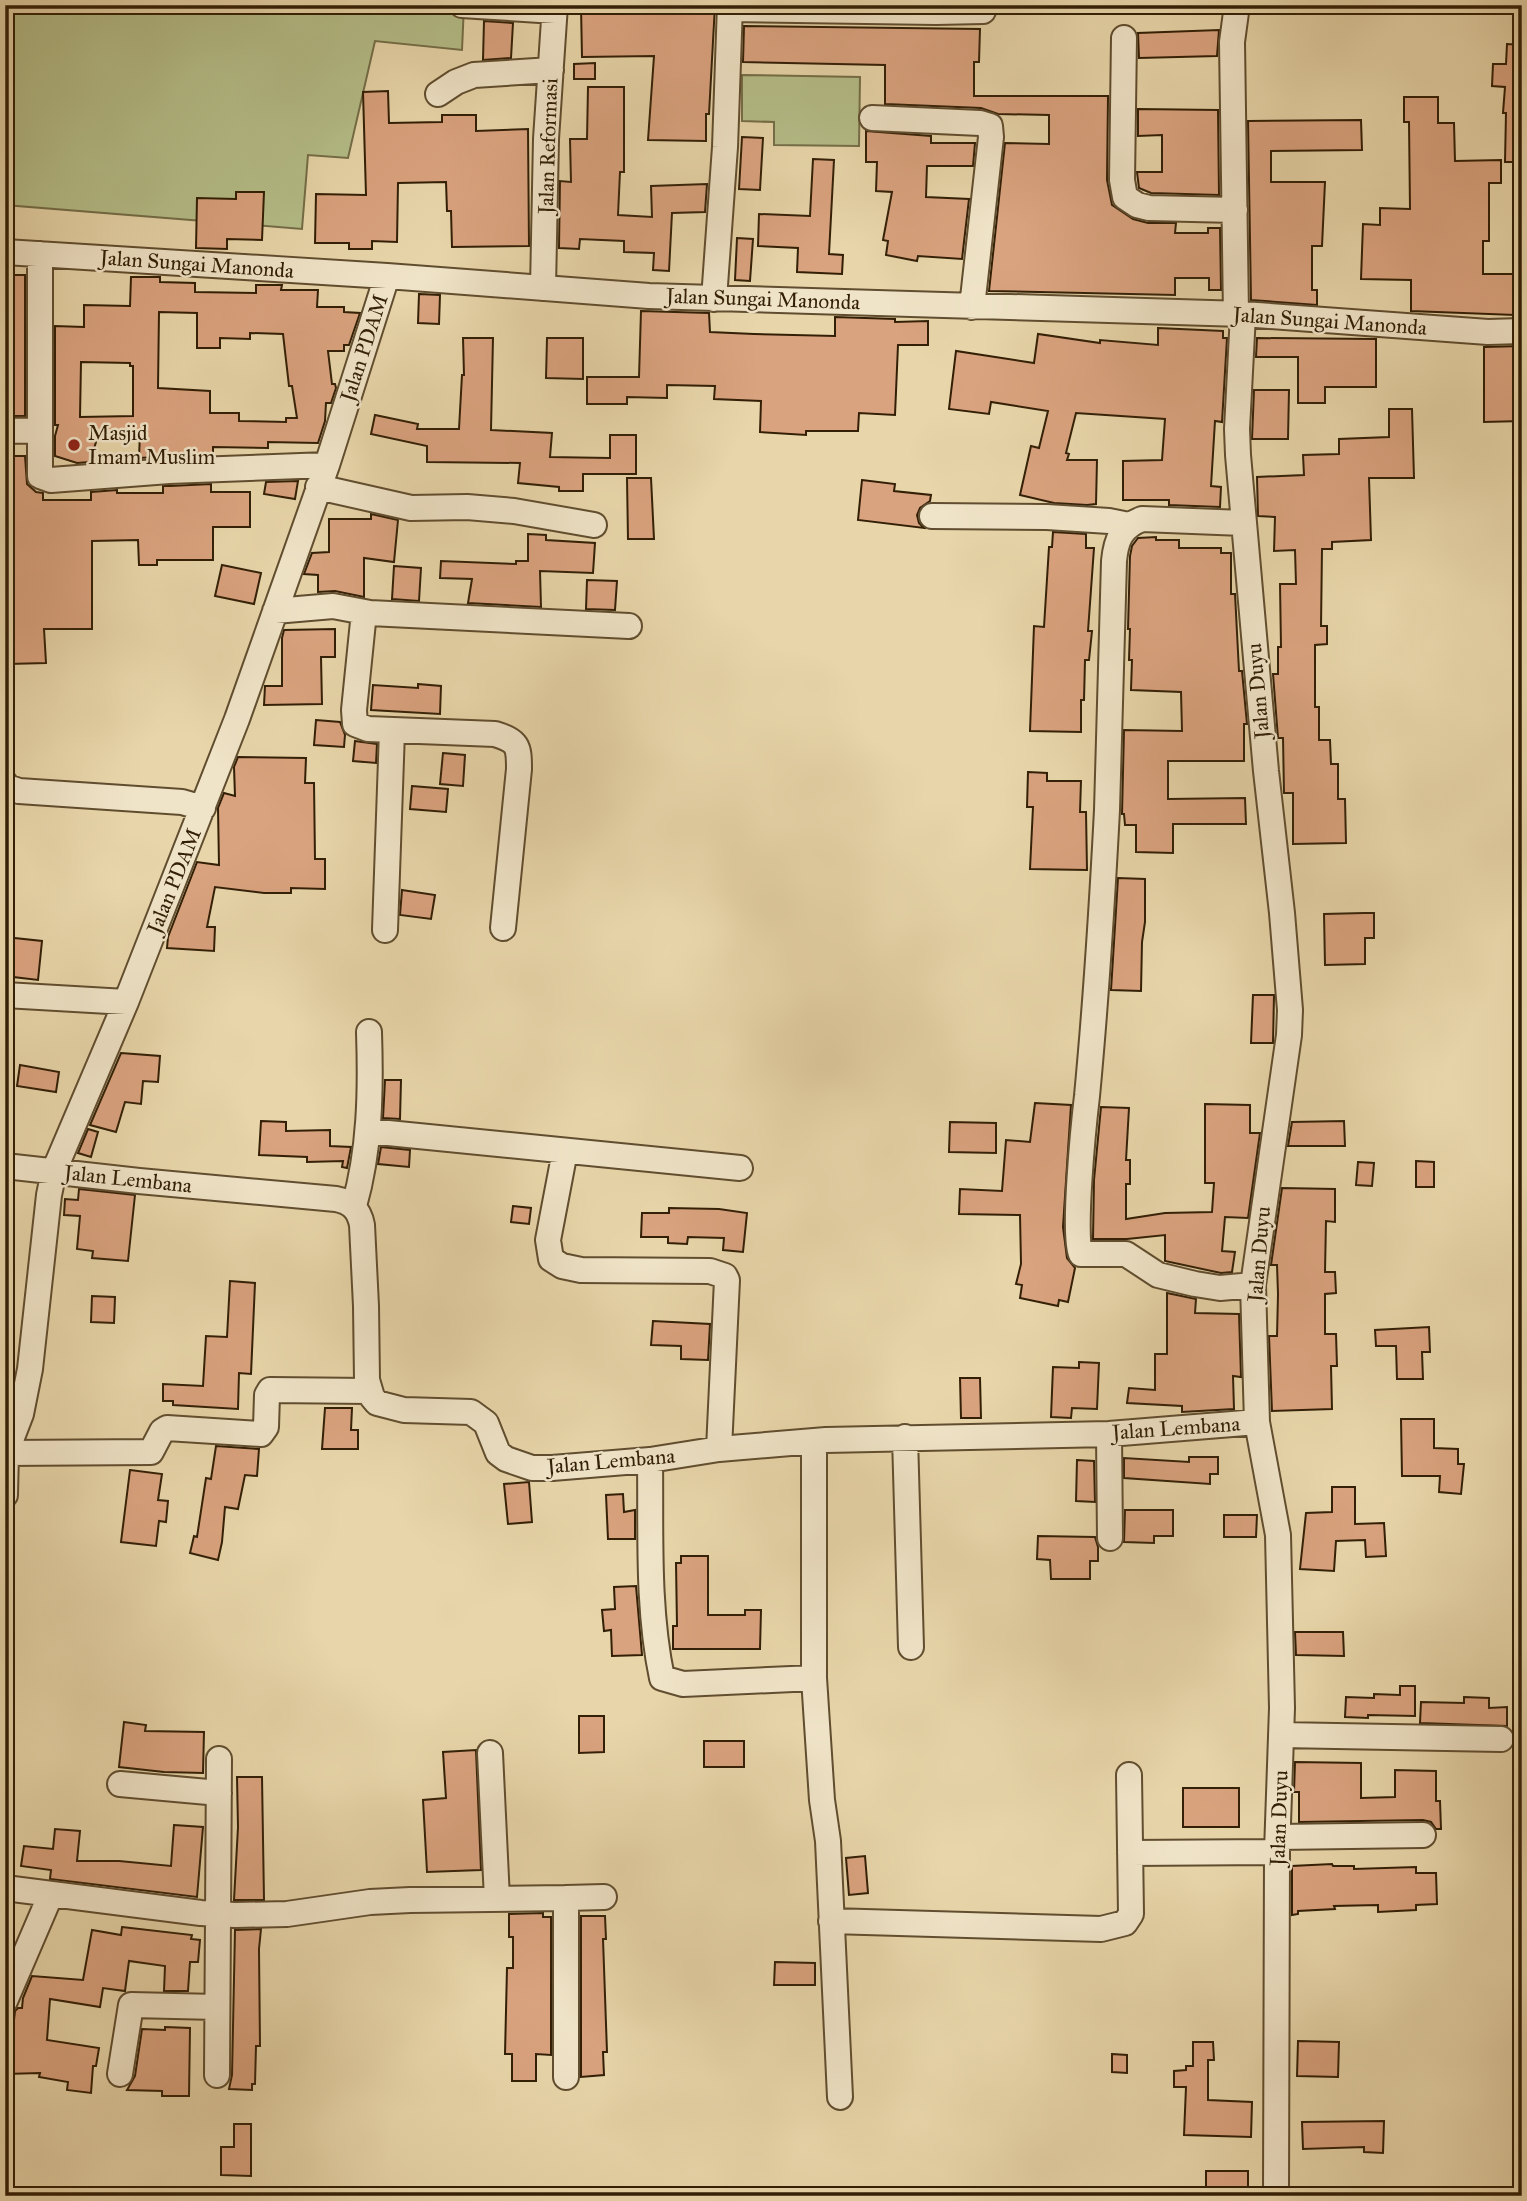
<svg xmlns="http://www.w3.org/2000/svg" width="1527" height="2201" font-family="'IM FELL Great Primer',serif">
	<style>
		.green { fill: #b5be89; stroke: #746e48; stroke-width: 2 }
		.building { fill: #daa37f; stroke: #321f06; stroke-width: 2; fill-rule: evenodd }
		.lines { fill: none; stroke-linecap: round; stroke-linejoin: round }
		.minor-casing { stroke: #604d2f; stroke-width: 28 }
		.minor { stroke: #f0e4c8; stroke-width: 24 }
		.poi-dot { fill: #8f2418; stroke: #f0e4c8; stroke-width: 2.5 }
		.labels { text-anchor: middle; stroke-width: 5; stroke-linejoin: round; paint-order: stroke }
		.street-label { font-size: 21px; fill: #321f06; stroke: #f0e4c8 }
		.poi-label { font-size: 21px; fill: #321f06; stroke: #f0e4c8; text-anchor: start }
	</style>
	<rect width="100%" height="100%" fill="#e8d6aa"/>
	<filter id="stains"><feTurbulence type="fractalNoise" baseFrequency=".00286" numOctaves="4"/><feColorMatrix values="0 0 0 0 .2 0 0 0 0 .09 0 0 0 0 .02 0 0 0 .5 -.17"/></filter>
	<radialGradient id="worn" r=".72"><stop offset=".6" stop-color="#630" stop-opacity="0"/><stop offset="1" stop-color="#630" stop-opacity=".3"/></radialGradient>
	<path class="green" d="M5 5H464L462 50 375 41 348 158 308 155 302 229 5 205Z
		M742 75 860 77 859 146 774 145V122L742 121Z"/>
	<path class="building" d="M715 5 709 114H706V141L648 140 654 56 582 57 581 7 626 6V8Z
		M484 21 513 23 511 58 483 60Z
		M744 26 980 29 979 62H974V96H1108L1107 180 1112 205 1133 219 1148 223H1176L1175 233H1208V228H1220L1221 290H1209V278H1175V295L989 291 1005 143 1049 144V115L998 114 981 108 885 104V65L743 62Z
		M1219 30 1217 56 1139 58 1138 33Z
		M1507 44 1522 45V162H1505L1506 113H1503L1505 87 1492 86 1493 64H1506Z
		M595 63V79H574V64Z
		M588 87H624V172H620L618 215 652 217 651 186 707 184 705 212 672 213 669 271 653 270 654 253 624 252V241L580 239 579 249 559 248 560 181 571 182 570 139H587Z
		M388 91 389 123 442 122V115H476V131L528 129 529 246 452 247 451 211H447L446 182 398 183 397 242 372 241V249H349V243H315L316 194 366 195 363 92Z
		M1404 97H1438V123H1454L1455 161 1501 160V183H1489V241H1483V274H1515V315L1411 311V280L1361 279 1363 224 1380 225V208L1410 209 1409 122H1404Z
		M1138 109 1218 110 1219 195 1151 193 1139 188 1137 172H1162V135L1138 136Z
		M1361 120 1362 150 1271 151V182H1325L1322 246H1312V290H1317V305L1251 300 1248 121Z
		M866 131 931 136V143H975L973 166H927L926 197 969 199 962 259 918 256 917 261 886 255 888 241 883 240 892 192 876 191 877 162H866Z
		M742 137 763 138 760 190 739 189Z
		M813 159 834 160 829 254 843 255 842 274 797 272 798 248 758 246 759 214 810 216Z
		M236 192H264L262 240 227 239V249L196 248 197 198 236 199Z
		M737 238 753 239 750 281 735 280Z
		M5 275H25V416H5Z
		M131 277H160V282L195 283V292L256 293V285H282L281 290H318L317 307H344V312L360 313 349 345H344V351H328L332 384H335L336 388 331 403H326L325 421 318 443 268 442V448L213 447V454L139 458 140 433 99 432 90 462 77 463 55 456V436L58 425H55V326L84 327V305L130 306ZM159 312 197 313V348H220V338L250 339V333L283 334 289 386H292L297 418H286V422L239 421V413H210V391L158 388ZM81 362 130 363V366H133V416L80 417Z
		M419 294 440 295 439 324 418 323Z
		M641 311 709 313 710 332 754 334 835 336V317L895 319V322L928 321V345H898L895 415 859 413 858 431H806V435L760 432 761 401 714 399 715 386 667 385V398L627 397V404H587V377H639Z
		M1158 328 1223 331V338H1227L1222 422 1215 421 1211 486 1221 487 1220 507 1169 505V500H1123V461L1162 460 1165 419 1076 413 1066 453 1069 454 1067 460H1097L1096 504 1087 505 1054 503 1020 495 1031 446 1039 448 1048 411 991 402 989 414 949 409 956 351 1034 363 1038 334 1100 343V340L1158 345Z
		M463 338H493L491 430 552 433 550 457 610 458V435H636V474H583V491H559V487L518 483 520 463 427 462V446L371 434 375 415 418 424 417 429H459L462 375H464Z
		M547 338H583V379L546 378Z
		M1257 338 1376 339V387H1325V403H1298V357H1256Z
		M1522 346V421L1484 422V347Z
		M1254 390H1289L1288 439H1252Z
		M1389 409H1412L1414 478H1369L1371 540 1332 542V549H1322L1321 626H1327V644L1315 645V707H1319V740H1330L1331 764H1338V799H1345L1346 843 1293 844V793H1284L1283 738H1278L1273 674H1278V647H1281L1280 584H1296L1295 550 1274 551 1275 517 1258 516 1257 477 1304 475 1303 455 1339 454V439L1389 437Z
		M5 456H25L27 484 36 492 43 493V500H91V492L117 490V493H163V486H170L211 484V492H250V527H213V560H157V565H139L138 540 92 541V629H44L46 663 8 664 7 631H5Z
		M627 478H651L654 539H628Z
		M862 480 895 484 894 491 931 495 930 501 920 508 917 515 919 523 924 528 858 520Z
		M298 481 295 499 264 494 266 482Z
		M371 514 398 520 394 562 364 558V597L335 591 318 592V575L304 574 312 553 329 552V519H371Z
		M1053 532 1086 534V548H1094L1088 631H1092L1089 660H1085L1084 700H1081V732L1030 731 1034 626 1044 627 1049 547H1052Z
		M528 534 546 535V540L595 543 593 573 540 571 541 607 468 603 472 579 440 578 441 561 516 564V561H528Z
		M1156 537V540H1179V548H1221V553H1231V594H1235L1239 671H1242L1247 724H1244V761H1168V799L1245 798 1246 824H1173V853L1136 852V825H1125L1124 814H1122L1124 730 1182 731 1181 692 1131 690 1132 660H1129L1130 629H1128L1130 556 1132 546 1138 538Z
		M222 565 261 573 254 604 215 596Z
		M394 566 421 568 419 601 392 599Z
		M587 580 617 581 615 610 586 609Z
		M335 629V657H321L322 704 264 705 265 686H282V638L284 630Z
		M418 684 441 686 440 714 371 710 373 685 418 688Z
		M316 720 340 722 345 735 344 747 314 745Z
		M355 741 377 744 376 763 353 761Z
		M443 753 465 755 463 786 440 784Z
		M238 757 306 758 305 783H314L315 859H325V889L291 888V893H264L215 887 207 927H215L214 951 167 948 168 937 197 862 219 865 218 808 224 793 235 796 234 767Z
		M1028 772 1047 773V781H1081L1080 812H1086L1087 870 1030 869 1033 807H1027Z
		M412 786 448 789 446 812 410 809Z
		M1118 878 1145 879V922L1142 942 1141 991 1111 990Z
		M402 890 435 895 431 919 400 915Z
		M1364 913H1374V938H1365V964L1325 965 1324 914Z
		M5 937 42 941 38 980 5 976Z
		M1253 995H1274L1273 1043H1251Z
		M121 1053 160 1056 158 1082 143 1081 141 1104 125 1102 116 1132 90 1125Z
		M20 1065 59 1072 56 1092 17 1086Z
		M385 1080H401L400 1119 383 1118Z
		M1035 1103 1071 1105 1063 1227 1067 1258 1075 1268 1068 1302 1059 1300 1058 1306 1020 1298 1022 1285 1016 1284 1021 1264 1020 1215 959 1214 960 1189 1002 1191 1006 1140 1030 1142Z
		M1205 1104 1250 1105V1133H1260L1248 1218 1225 1217 1222 1251 1235 1252 1232 1272 1221 1273 1165 1261V1235L1127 1239H1093L1094 1180 1101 1107 1129 1108 1126 1160H1130V1184H1126V1219L1165 1213 1212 1212 1214 1183H1205Z
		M261 1121 286 1122V1131L330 1130V1146L351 1147 347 1168 342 1167 343 1161 307 1162V1157L259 1155Z
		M1344 1121 1345 1146H1288L1292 1122Z
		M950 1122 996 1123V1153L949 1152Z
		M88 1129 98 1132 91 1157 78 1153Z
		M381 1147 410 1150 409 1167 378 1164Z
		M1416 1161 1434 1162V1187H1416Z
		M1358 1162 1374 1163 1372 1186 1356 1185Z
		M1282 1188 1335 1189V1222L1326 1221 1325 1272H1335L1336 1293 1325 1294V1334H1336L1337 1366H1331L1332 1409 1272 1411 1269 1336H1277L1278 1294 1277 1265H1271Z
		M79 1189 135 1195 128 1261 92 1258 93 1251 77 1249 80 1216 64 1215 65 1199 78 1200Z
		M513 1206 531 1208 529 1224 511 1222Z
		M669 1208 719 1209 747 1213 743 1252 723 1250 724 1238 688 1237 687 1244 668 1243V1237H641L642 1213H669Z
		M230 1281 255 1283 251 1374 239 1373 238 1409 173 1405V1401H163V1384L203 1386 206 1336 227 1337Z
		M1167 1293 1196 1299 1195 1313 1239 1314 1241 1377 1233 1376 1234 1409 1182 1412V1406L1127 1403 1129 1388 1155 1390V1354H1167Z
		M92 1296 115 1297 114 1323 91 1322Z
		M653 1321 710 1324 708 1360 681 1359V1346L651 1345Z
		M1429 1327 1430 1352H1422L1423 1379H1397L1396 1346H1376L1375 1330Z
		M1079 1362 1099 1363 1097 1409 1072 1408 1071 1418 1051 1417 1053 1367 1079 1368Z
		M960 1378H980L981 1418H961Z
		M325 1408H352L351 1430H358V1449H322Z
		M1401 1419H1434V1448L1458 1449V1464H1464L1461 1494 1439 1492 1440 1476H1402Z
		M216 1446 259 1449 257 1476 245 1475 238 1509 225 1507 222 1542 218 1560 190 1553 194 1536 197 1537 206 1478 211 1479Z
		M1189 1457H1218V1474H1210V1484L1124 1478V1458L1189 1462Z
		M1077 1460 1094 1461 1095 1502 1076 1501Z
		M130 1470 162 1474 158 1500 168 1501 166 1522 159 1521 156 1546 121 1542Z
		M529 1482 532 1522 508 1524 504 1484Z
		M1332 1487H1355V1524L1384 1523 1386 1556 1366 1557 1365 1540 1336 1541 1334 1571 1300 1569 1306 1513 1332 1512Z
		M623 1494 624 1512 635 1510V1539H608L606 1495Z
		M1125 1510H1173V1536H1154V1543L1124 1542Z
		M1224 1515H1257L1256 1537H1224Z
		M1038 1536 1095 1537 1098 1547V1561H1090V1579H1051L1050 1560 1037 1559Z
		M681 1556H708V1615H745V1610H761L760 1649H673V1626H677L676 1563H681Z
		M636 1586 642 1655 612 1656 611 1630 604 1631 602 1610 615 1609 614 1587Z
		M1295 1632H1343L1344 1656 1296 1655Z
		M1400 1686H1415V1716L1368 1715V1718L1345 1717 1346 1697 1374 1698V1694L1400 1695Z
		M1464 1697 1489 1698V1708L1507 1707V1726L1420 1723 1421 1702 1464 1703Z
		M579 1716H604V1752L579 1753Z
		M124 1722 146 1725 145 1731 204 1732 203 1773 164 1772 119 1767Z
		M704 1741H744V1767H704Z
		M476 1750 481 1870 427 1872 423 1800 446 1798 443 1752Z
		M1295 1762 1361 1763V1798L1395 1797V1770L1436 1771V1801H1440L1441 1829H1436L1431 1822 1423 1820 1299 1822V1792H1294Z
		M237 1777H262L264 1900H234L238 1827Z
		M1183 1788H1239V1827H1183Z
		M174 1825 203 1827 197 1897 50 1879 51 1870 21 1866 24 1846 53 1849 55 1829 80 1831 77 1861H119L171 1866Z
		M865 1856 868 1893 849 1895 846 1858Z
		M1332 1864 1333 1866H1354V1869L1416 1867V1873H1436L1437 1904 1416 1905V1910L1378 1912V1905L1334 1906 1335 1909 1298 1911V1914L1292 1915V1866Z
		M543 1913V1917H551V2055L536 2054V2081H512V2054H505L507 1968H513V1937H509V1914Z
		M581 1916H605L606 1939H603L607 2052H603L604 2075 581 2077Z
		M122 1927 192 1935 191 1939 200 1940 198 1962H190L188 1991H164L165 1966 129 1961 125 1991 103 1988 100 2007 50 1999 47 2040 99 2048 96 2066H93L91 2093 67 2090 68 2082 39 2077 40 2073 5 2074 6 2037H10L9 2029H13L15 2011 18 2008H22L23 1998 32 1976 83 1980 92 1930 121 1935Z
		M261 1929 259 1949 260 2046H256L255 2084H252V2090L229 2089 232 2075 235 1930Z
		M775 1962 815 1963V1985H774Z
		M165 2027 190 2028 189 2096H162V2091L127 2090 135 2076 142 2029 165 2030Z
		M1298 2041 1339 2042 1338 2077 1297 2076Z
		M1193 2042H1213L1214 2060H1208V2100L1252 2102 1251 2137 1184 2135 1186 2087H1174V2071L1186 2070V2066H1193Z
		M1112 2054 1127 2055V2073L1112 2072Z
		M1384 2121 1383 2153 1364 2152V2147L1303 2149 1302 2122Z
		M234 2124H251V2176L221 2175V2147H234Z
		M1206 2171H1248V2196H1206Z"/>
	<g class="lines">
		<defs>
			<path id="minor" d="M462 5 555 11
				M730 9 936 12 983 11
				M1124 38 1122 180 1125 197 1137 205 1149 208 1235 210
				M438 94 456 82 474 75 551 70
				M872 118 980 123 990 126 991 137 972 307
				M5 252 387 276 649 296 1243 314 1488 332 1522 331
				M40 254V476L51 480 169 471 327 465
				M543 288 546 139 555 5
				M714 299 725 147 730 5
				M1236 314 1232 42 1237 5
				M1243 314 1237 429 1238 455 1266 771 1282 913 1290 1010 1289 1035 1253 1285 1257 1422 1278 1535 1282 1708 1277 1852 1276 2196
				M5 431 39 430
				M318 487 411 508 467 507 514 511 594 525
				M932 516 1047 517 1109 521 1129 525
				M1243 523 1142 519C1121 527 1116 540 1114 561 1111 644 1110 727 1107 810 1102 906 1096 1001 1087 1096 1084 1121 1072 1239 1081 1254H1126L1158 1275 1195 1284 1220 1288 1253 1285
				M275 611 333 606 370 613 629 626
				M364 612 354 710 355 724 368 729 495 734C518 741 519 746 519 769L503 928
				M5 783 7 787 19 791 182 802 203 808
				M385 930 392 731
				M5 995 126 1002
				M368 1131 740 1168
				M565 1151 548 1240 551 1259 562 1266 581 1270 710 1271 725 1276 727 1280 719 1449
				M5 1166 139 1181 336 1199C351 1202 359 1209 362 1225L366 1306 367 1380 372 1397 377 1403 404 1410 471 1412 486 1423 498 1453 506 1459 532 1468H552L650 1460 719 1449 826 1440 1109 1434 1257 1422
				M354 1206C370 1150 371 1091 369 1032
				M1109 1434 1110 1538
				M905 1437 911 1647
				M5 1453 151 1452 162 1431 167 1428 261 1434 266 1427 267 1395 270 1390 369 1391
				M650 1460C651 1532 647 1607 662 1678L683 1684 814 1678 822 1800 828 1841 840 2097
				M5 1495 6 1453 21 1414 30 1369 49 1195 54 1171 126 1002 237 719 327 465 387 276
				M814 1678V1441
				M1281 1735 1501 1739
				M490 1753 497 1899
				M120 1784 219 1793
				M1278 1837 1423 1835
				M1130 1853 1277 1852
				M5 1888 201 1913 235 1915 287 1914 370 1902 410 1900 566 1898V2077
				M566 1898 604 1897
				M831 1921 1101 1929 1125 1923 1131 1914 1129 1775
				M5 2001 51 1894
				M120 2074 131 2005 217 2007
				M217 2075 219 1759"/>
		</defs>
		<use href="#minor" class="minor-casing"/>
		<use href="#minor" class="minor"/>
	</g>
	<circle class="poi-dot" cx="74" cy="445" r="7"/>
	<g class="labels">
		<g class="street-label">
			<text transform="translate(548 146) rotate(-88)" y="7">Jalan Reformasi</text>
			<text transform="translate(197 264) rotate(4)" y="7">Jalan Sungai Manonda</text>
			<text transform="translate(763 299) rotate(2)" y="7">Jalan Sungai Manonda</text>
			<text transform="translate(1330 321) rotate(4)" y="7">Jalan Sungai Manonda</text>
			<text transform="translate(364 348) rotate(-72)" y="7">Jalan PDAM</text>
			<text transform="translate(1258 691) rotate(-95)" y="7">Jalan Duyu</text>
			<text transform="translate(174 881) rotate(-68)" y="7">Jalan PDAM</text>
			<text transform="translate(128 1179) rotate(6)" y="7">Jalan Lembana</text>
			<text transform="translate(1259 1254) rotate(-85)" y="7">Jalan Duyu</text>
			<text transform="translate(1176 1428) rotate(-4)" y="7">Jalan Lembana</text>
			<text transform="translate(611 1461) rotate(-5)" y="7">Jalan Lembana</text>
			<text transform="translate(1279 1818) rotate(-88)" y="7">Jalan Duyu</text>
		</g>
		<g class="poi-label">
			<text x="88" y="440">Masjid<tspan x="88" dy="24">Imam Muslim</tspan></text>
		</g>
	</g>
	<rect width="1527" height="2201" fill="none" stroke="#e8d6aa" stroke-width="28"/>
	<rect x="7" y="7" width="1513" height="2187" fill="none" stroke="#321f06" stroke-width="3.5"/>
	<rect x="14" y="14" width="1499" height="2173" fill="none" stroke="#321f06" stroke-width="2"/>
	<rect width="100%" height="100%" filter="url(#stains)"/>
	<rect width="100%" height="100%" fill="url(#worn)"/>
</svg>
